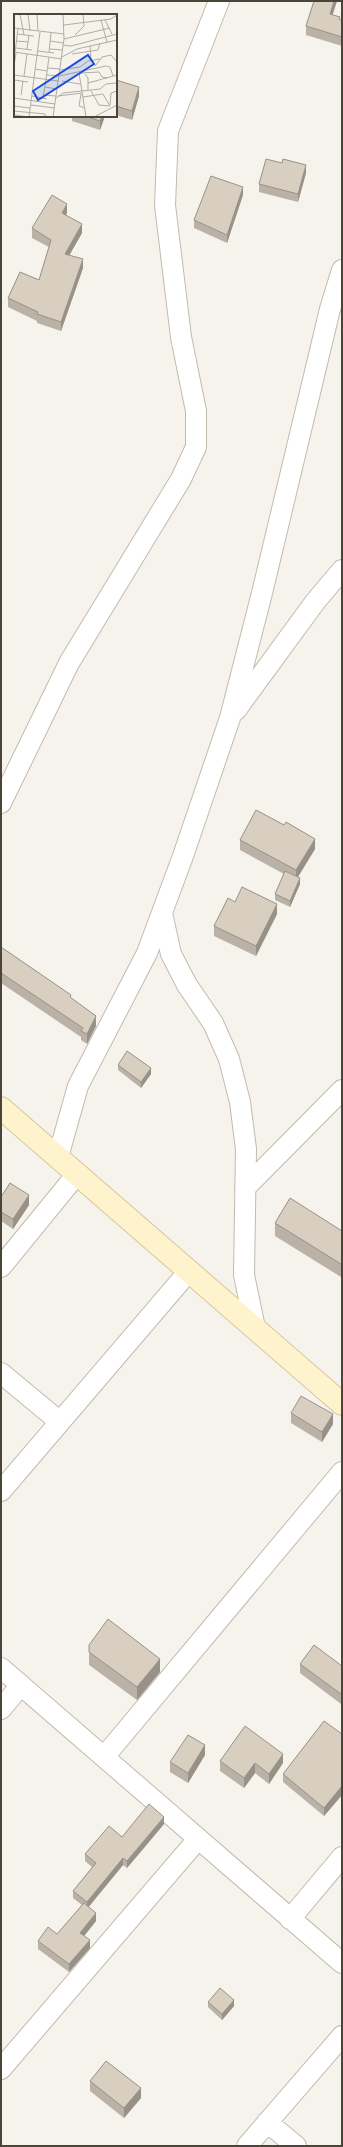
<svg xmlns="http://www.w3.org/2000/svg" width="343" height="2147" font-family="'Roboto Condensed',sans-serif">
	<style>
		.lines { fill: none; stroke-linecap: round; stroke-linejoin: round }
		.street-casing { stroke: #c2bbae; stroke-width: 22 }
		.secondary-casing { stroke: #d6c79b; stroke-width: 24 }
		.street { stroke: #fff; stroke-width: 20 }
		.secondary { stroke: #fff3cd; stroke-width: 22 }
		.wall { fill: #bab2a6 }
		.shaded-wall { fill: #979187 }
		.building { fill: #d8cfc1; stroke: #979187 }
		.inset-road { fill: none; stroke: #b2ada4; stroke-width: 1 }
		.view { fill: #1d4ed8; fill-opacity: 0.15; stroke: #1d4ed8; stroke-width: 2 }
		.inset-edge { fill: none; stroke: #4b4439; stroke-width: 2 }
	</style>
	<rect width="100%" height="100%" fill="#f6f3ec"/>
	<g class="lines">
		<defs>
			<path id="street" d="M236 710 315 602 342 570
				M1 803 69 663 181 479 196 447V411L181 337 165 205 168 131 219 1
				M162 913 171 954 187 985 213 1023 229 1059 240 1102 246 1149 244 1275 255 1328
				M58 1157 78 1086 147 953 183 856 230 718 262 593 330 309 342 270
				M245 1188 342 1090
				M1 1267 77 1174
				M1 1373 60 1422
				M1 1491 189 1271
				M1 1668 342 1963
				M1 1709 21 1685
				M104 1757 342 1472
				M290 1919 342 1857
				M1 2069 198 1839
				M267 2122 296 2146
				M247 2146 342 2036"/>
			<path id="secondary" d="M1 1108 342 1404"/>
		</defs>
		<use href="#street" class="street-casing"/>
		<use href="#secondary" class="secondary-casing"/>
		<use href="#street" class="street"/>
		<use href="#secondary" class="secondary"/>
	</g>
	<path class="wall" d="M314 1H337L332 15 342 21V46L306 35V26Z
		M116 72V80L139 96 132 120 116 115Z
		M72 116H105L100 130 72 121Z
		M306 173 298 202 259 192V184Z
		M243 195 227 243 194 228V220Z
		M67 213 66 215 82 233 69 255 83 268 61 331 37 323V321L8 307V298L39 280 49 247 32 238V228Z
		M240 840 315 849 298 877 300 884 290 907 275 900V894L284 874 240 850Z
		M235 902 277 914 256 956 214 936V926Z
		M1 947 71 998 96 1026 87 1044 81 1040V1037L1 983Z
		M118 1065 151 1074 141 1088 118 1070Z
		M1 1197 29 1205 13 1229 1 1221Z
		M275 1223 342 1231 341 1277 275 1236Z
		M291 1413 333 1424 322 1442 291 1423Z
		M89 1645 160 1672 137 1700 89 1665Z
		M300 1664 342 1666V1702L341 1704 300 1673Z
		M342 1734V1795L324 1816 283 1782V1774Z
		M205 1755 188 1783 170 1772V1762Z
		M220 1761 283 1763 269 1784 255 1773 244 1788 220 1771Z
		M164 1824 127 1868 123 1865 88 1907 96 1921 84 1936 90 1948 69 1972 38 1949V1941L57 1934 82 1905 73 1898V1891L92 1867 85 1861V1854L122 1837Z
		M208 2002 234 2006 222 2020 208 2007Z
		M90 2081 141 2098 124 2118 90 2091Z"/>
	<path class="shaded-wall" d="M334 1H337L330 23V14Z
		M139 87V96L132 120V111Z
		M102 116H105L100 130V121Z
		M306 165V173L298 202V194Z
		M243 187V195L227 243V235Z
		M67 204V213L62 222V213Z
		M82 224V233L65 263V254Z
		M83 259V268L61 331V322Z
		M315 839V849L296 880V870Z
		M300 878V884L290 907V901Z
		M277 904V914L256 956V946Z
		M96 1016V1026L87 1044V1034Z
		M151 1068V1074L141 1088V1082Z
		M29 1195V1205L13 1229V1219Z
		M342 1262V1275L341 1277V1264Z
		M333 1414V1424L322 1442V1432Z
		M160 1659V1672L137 1700V1687Z
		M342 1692V1702L341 1704V1694Z
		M205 1745V1755L188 1783V1773Z
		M283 1754V1763L269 1784V1774Z
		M255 1763V1773L244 1788V1778Z
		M342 1786V1795L324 1816V1808Z
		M164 1817V1824L127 1868V1861Z
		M123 1858V1865L87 1909V1902Z
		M96 1913V1921L80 1941V1933Z
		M90 1940V1948L69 1972V1964Z
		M234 2000V2006L222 2020V2014Z
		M141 2088V2098L124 2118V2108Z"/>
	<path class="building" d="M314 1H334L330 14 340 17 339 19 342 21V37L306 26Z
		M116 80 139 87 132 111 116 106Z
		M85 116H102L100 121Z
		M266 159 282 163 283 159 306 165 298 194 259 184Z
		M211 176 243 187 227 235 194 220Z
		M52 195 67 204 62 213 82 224 65 254 83 259 61 322 37 314 38 312 8 298 20 272 39 280 51 240 32 228Z
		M256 810 284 825 286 822 315 839 296 870 240 840Z
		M285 871 300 878 290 901 275 894Z
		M242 887 277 904 256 946 214 926 228 898 235 902Z
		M1 947 71 995 70 997 96 1016 87 1034 81 1031 83 1028 1 973Z
		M127 1051 151 1068 141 1082 118 1065Z
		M10 1183 29 1195 13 1219 1 1212V1197Z
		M290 1198 342 1231V1262L341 1264 275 1223Z
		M301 1396 333 1414 322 1432 291 1413Z
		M108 1619 160 1659 137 1687 89 1652V1645Z
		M314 1645 342 1666V1692L341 1694 300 1664Z
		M324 1721 342 1734V1786L324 1808 283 1774Z
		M245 1726 283 1754 269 1774 255 1763 244 1778 220 1761Z
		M188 1735 205 1745 188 1773 170 1762Z
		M149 1804 164 1817 127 1861 123 1858 87 1902 73 1891 96 1863 85 1854 109 1826 122 1837Z
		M84 1903 96 1913 80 1933 90 1940 69 1964 38 1941 48 1927 57 1934Z
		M220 1988 234 2000 222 2014 208 2002Z
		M106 2061 141 2088 124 2108 90 2081Z"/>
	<g transform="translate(14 14)">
		<rect width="103" height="103" fill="#f6f3ec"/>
		<path class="inset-road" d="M6 0 10 21M14 0 16 17M23 0 24 17M87 6 93 28M91 6 98 20M50 11 97 5 103 1M0 14 50 20M3 20 20 22M61 21 70 12 69 0M50 25 96 14M2 27 14 28M36 27 49 29M49 31 57 32 103 20M76 32 77 46M2 34 18 36M13 35 15 21M36 35 48 36M24 37 40 39M0 38 48 45M1 38 4 15M35 38 37 19M58 40 84 36 86 29M48 43 63 35 103 26M0 52 2 39M81 52 88 43 97 41 103 48M34 54 46 55M21 55 33 57M46 56 66 53 74 47 86 45M65 59 72 103M65 59 85 58 88 63 93 64M71 60 74 64V77M0 61 44 67M33 61 45 62M10 62 13 40M45 62 92 52 96 53 99 62M32 65 35 43M0 66 14 68M48 67 66 70M74 69 103 61M31 73 43 75M77 77 85 91 96 92M67 80 65 92 71 94M7 81 9 67M30 81 42 82M18 82 33 85M44 82 68 79M69 83 89 80 96 92M0 84 41 90M29 84 32 65M42 84 49 79 86 75 92 70 103 69M17 91 41 94M96 91 97 79 103 77M0 92 16 94M0 97 31 100 32 103M0 101 15 103M15 103 26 18M39 103 50 25 49 0M80 103 103 91"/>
		<path class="view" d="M74 41 80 50 24 86 19 77Z"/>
		<rect width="103" height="103" class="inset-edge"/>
	</g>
	<rect width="343" height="2147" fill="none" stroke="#4b4439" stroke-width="4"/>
</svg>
